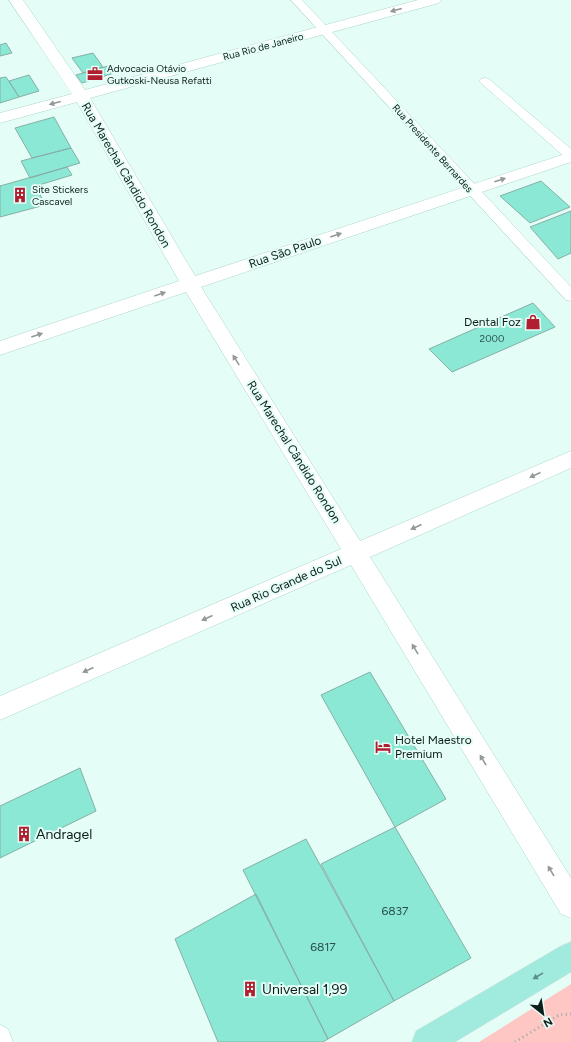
<svg xmlns="http://www.w3.org/2000/svg" width="571" height="1042" font-family="Figtree,sans-serif">
	<style>
		.green { fill: #ffc7c4 }
		.building { fill: #8ae8d4; stroke: #87afa6 }
		.lines { fill: none; stroke-linecap: round; stroke-linejoin: round }
		.minor-casing { stroke: #acd6cc; stroke-width: 1 }
		.secondary-casing { stroke: #acd6cc; stroke-width: 1 }
		.primary-casing { stroke: #dddfdf; stroke-width: 1 }
		.path { stroke: #96aca7; stroke-width: 3; stroke-dasharray: 1 3.5; stroke-linecap: butt }
		.minor { fill: #fff; fill-rule: evenodd }
		.secondary { fill: #fff; fill-rule: evenodd }
		.primary { fill: #a0ebdd; fill-rule: evenodd }
		.oneway { fill: #929998 }
		.oneway2 { fill: #5e8e85 }
		.labels { text-anchor: middle; stroke-width: 4; stroke-linejoin: round; paint-order: stroke }
		.far-street-label { font-size: 10px; fill: #0d1d1a; stroke: #e4fdf7 }
		.far-poi-label { font-size: 10px; fill: #0d1d1a; stroke: #e4fdf7; text-anchor: start }
		.number-label { font-size: 10px; fill: #2c5048 }
		.street-label { font-size: 12px; fill: #0d1d1a; stroke: #e4fdf7 }
		.poi-label { font-size: 12px; fill: #0d1d1a; stroke: #e4fdf7; text-anchor: end }
		.near-number-label { font-size: 12px; fill: #2c5048 }
		.near-poi-label { font-size: 14px; fill: #0d1d1a; stroke: #e4fdf7; text-anchor: start }
	</style>
	<rect width="100%" height="100%" fill="#e4fdf7"/>
	<path class="green" d="M571 984V1042H479Z"/>
	<path class="building" d="M6 43 12 53 0 56V45Z
		M93 53 103 67 83 73 72 58Z
		M108 66 114 73 82 83 76 75Z
		M29 75 39 91 19 97 9 81Z
		M6 77 19 97 0 103V78Z
		M54 117 71 148 32 158 15 128Z
		M71 148 80 163 30 178 21 161Z
		M67 167 72 175 36 186 45 205 0 217V186Z
		M541 181 570 207 530 223 500 196Z
		M571 211V253L558 259 530 227Z
		M533 303 555 327 452 372 429 349Z
		M370 672 446 799 395 827 321 695Z
		M80 768 96 811 0 858V806Z
		M395 827 471 958 394 1001 321 864Z
		M306 839 394 1001 328 1039 243 870Z
		M256 894 328 1039 323 1042H218L175 939Z"/>
	<g class="lines">
		<defs>
			<path id="minor" d="M291 0H302L571 287V301L566 300Z
				M485 78 489 79 571 149V160L567 159 481 83 479 81 481 79Z
				M0 1025 8 1029 13 1042H0Z"/>
			<path id="secondary" d="M9 0H23L85 90 418 0H441L439 3 90 98 195 276 571 152V162L201 287 360 541 571 451V468L370 557 571 878V918L561 914 351 565 0 720V696L341 549 186 292 0 355V341L179 281 77 102 0 123V113L72 94Z"/>
			<path id="primary" d="M571 942V972L455 1042H412L416 1031 561 946Z"/>
		</defs>
		<use href="#minor" class="minor-casing"/>
		<use href="#secondary" class="secondary-casing"/>
		<use href="#primary" class="primary-casing"/>
		<path class="path" d="M515 1042 559 1015 571 1014"/>
		<use href="#minor" class="minor"/>
		<use href="#secondary" class="secondary"/>
		<use href="#primary" class="primary"/>
	</g>
	<defs><path id="oneway-solid" d="M-6-.8H1V-3.2L6.5 0L1 3.2V.8H-6Z"/></defs>
	<g class="oneway">
		<use href="#oneway-solid" transform="translate(396 10) rotate(165)"/>
		<use href="#oneway-solid" transform="translate(55 103) rotate(165)"/>
		<use href="#oneway-solid" transform="translate(500 180) rotate(-18)"/>
		<use href="#oneway-solid" transform="translate(336 235) rotate(-19)"/>
		<use href="#oneway-solid" transform="translate(160 294) rotate(-19)"/>
		<use href="#oneway-solid" transform="translate(37 335) rotate(-19)"/>
		<use href="#oneway-solid" transform="translate(236 360) rotate(-122)"/>
		<use href="#oneway-solid" transform="translate(535 475) rotate(156)"/>
		<use href="#oneway-solid" transform="translate(416 527) rotate(156)"/>
		<use href="#oneway-solid" transform="translate(207 618) rotate(156)"/>
		<use href="#oneway-solid" transform="translate(415 649) rotate(-121)"/>
		<use href="#oneway-solid" transform="translate(88 670) rotate(156)"/>
		<use href="#oneway-solid" transform="translate(483 760) rotate(-121)"/>
		<use href="#oneway-solid" transform="translate(551 871) rotate(-121)"/>
	</g>
	<use class="oneway2" href="#oneway-solid" transform="translate(538 976) rotate(149)"/>
	<defs>
		<symbol id="office-bare" viewBox="-9 -9 18 18"><path d="M-6-3h4V-5.5h4V-3h4V5H-6ZM-1-4.5V-3h2v-1.5ZM-6 0V1H6V0Z" fill="#b11e2f" stroke="#e4fdf7" stroke-width="2.5" paint-order="stroke"/></symbol>
		<symbol id="building-bare" viewBox="-9 -9 18 18"><path d="M-4-6H4V6H1V3H-1V6H-4ZM-2.5-4.3h1.7v1.8h-1.7ZM.8-4.3h1.7v1.8H.8ZM-2.5-1h1.7V.8h-1.7ZM.8-1h1.7V.8H.8Z" fill="#b11e2f" stroke="#e4fdf7" stroke-width="2.5" paint-order="stroke"/></symbol>
		<symbol id="shop-bare" viewBox="-9 -9 18 18"><path d="M-5-2.5h2.3a2.7 3.5 0 0 1 5.4 0H5L5.5 6h-11ZM-1.5-2.5h3a1.5 2.3 0 0 0-3 0Z" fill="#b11e2f" stroke="#e4fdf7" stroke-width="2.5" paint-order="stroke"/></symbol>
		<symbol id="hotel-bare" viewBox="-9 -9 18 18"><path d="M-6-4.5h1.5V1H6V5H4.5V3h-9V5H-6ZM-4 0a1.8 1.8 0 1 1 3.6 0ZM.5 0V-2.5h3Q6-2.5 6 0Z" fill="#b11e2f" stroke="#e4fdf7" stroke-width="2.5" paint-order="stroke"/></symbol>
	</defs>
	<g fill-rule="evenodd">
		<use href="#office-bare" x="84" y="63" width="22" height="22"/>
		<use href="#building-bare" x="9" y="184" width="22" height="22"/>
		<use href="#shop-bare" x="522" y="311" width="22" height="22"/>
		<use href="#hotel-bare" x="372" y="736" width="22" height="22"/>
		<use href="#building-bare" x="13" y="823" width="22" height="22"/>
		<use href="#building-bare" x="239" y="978" width="22" height="22"/>
	</g>
	<g class="labels">
		<g class="far-street-label">
			<text transform="translate(263 46) rotate(-15)" y="4">Rua Rio de Janeiro</text>
			<text transform="translate(433 148) rotate(48)" y="4">Rua Presidente Bernardes</text>
		</g>
		<g class="far-poi-label">
			<text x="107" y="72">Advocacia Otávio<tspan x="107" dy="12">Gutkoski-Neusa Refatti</tspan></text>
			<text x="32" y="193">Site Stickers<tspan x="32" dy="12">Cascavel</tspan></text>
		</g>
		<g class="number-label">
			<text x="492" y="342">2000</text>
		</g>
		<g class="street-label">
			<text transform="translate(126 175) rotate(60)" y="4">Rua Marechal Cândido Rondon</text>
			<text transform="translate(285 252) rotate(-19)" y="4">Rua São Paulo</text>
			<text transform="translate(294 452) rotate(58)" y="4">Rua Marechal Cândido Rondon</text>
			<text transform="translate(286 584) rotate(-24)" y="4">Rua Rio Grande do Sul</text>
		</g>
		<g class="poi-label">
			<text x="521" y="326">Dental Foz</text>
			<text x="395" y="744" text-anchor="start">Hotel Maestro<tspan x="395" dy="14">Premium</tspan></text>
		</g>
		<g class="near-number-label">
			<text x="395" y="915">6837</text>
			<text x="323" y="951">6817</text>
		</g>
		<g class="near-poi-label">
			<text x="36" y="839">Andragel</text>
			<text x="262" y="994">Universal 1,99</text>
		</g>
	</g>
	<g transform="translate(543 1014) rotate(150)" stroke="#e4fdf7" stroke-width="3" paint-order="stroke">
	<path d="M0-3L7 15L0 10L-7 15Z" fill="#0d1d1a"/>
	<text y="-6" font-size="11" font-weight="bold" text-anchor="middle" fill="#0d1d1a">N</text>
	</g>
</svg>
